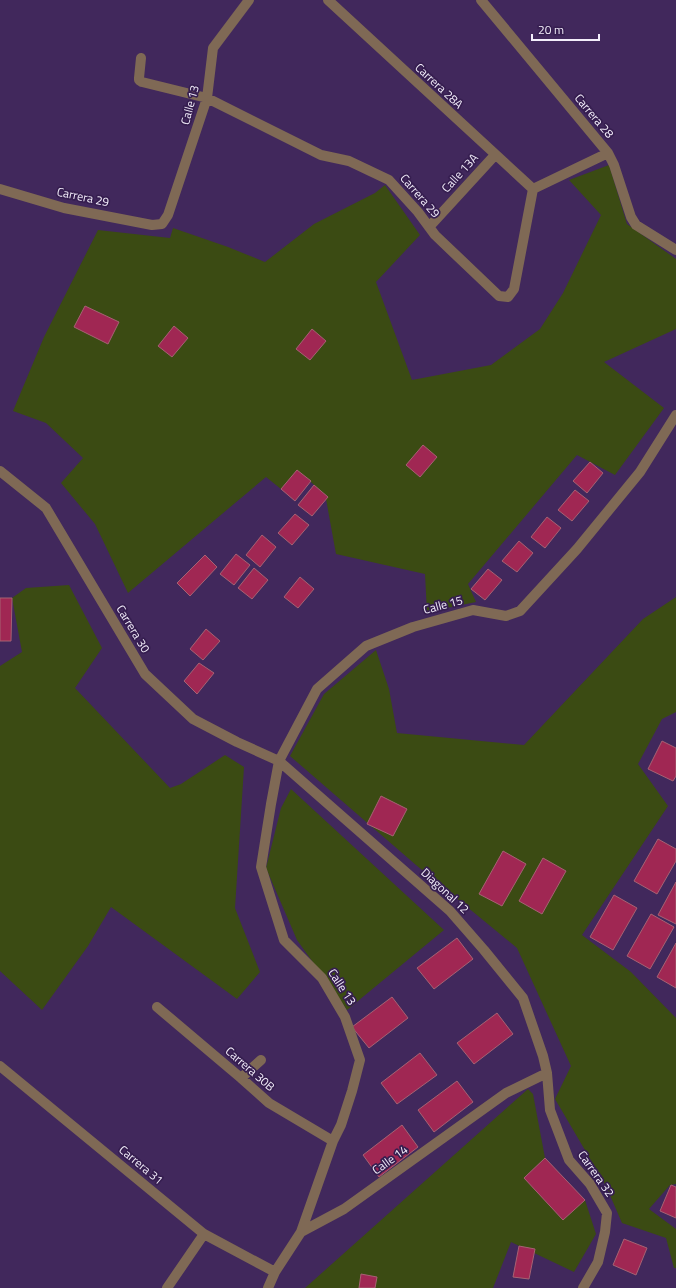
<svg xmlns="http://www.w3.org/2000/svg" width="676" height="1288" font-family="'Titillium Web',sans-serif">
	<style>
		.green { fill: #3b4b13 }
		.building { fill: #a02753; stroke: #a66273 }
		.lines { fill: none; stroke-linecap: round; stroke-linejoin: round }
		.street { stroke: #7f6955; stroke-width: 10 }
		.labels { text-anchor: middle; stroke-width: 3.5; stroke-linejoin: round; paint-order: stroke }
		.street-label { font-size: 12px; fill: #f3eefb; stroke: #361e50 }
	</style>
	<rect width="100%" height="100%" fill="#41285c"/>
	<path class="green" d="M609 165 627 224 676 259V329L604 362 664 408 615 475 577 455 468 584 476 602 427 612 425 574 336 554 326 499 328 497 297 470 281 489 266 477 128 593 95 524 61 483 83 458 46 423 13 411 44 337 98 230 170 238 173 228 228 247 265 262 314 224 375 193 385 185 420 235 376 282 412 380 491 365 540 329 563 293 601 215 569 180Z
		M69 585 102 648 75 688 170 788 181 784 225 755 244 767 235 908 260 972 237 999 111 907 88 946 42 1010 0 971V666L22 652 12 598 26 588Z
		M676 597V712L662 719 638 764 668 806 582 935 631 972 676 1018V1184L670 1185 649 1209 676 1229V1268H674L666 1238 622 1223 606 1186 555 1099 571 1066 517 948 416 865 290 756 324 694 376 650 389 689 397 733 524 745 643 619Z
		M291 789 444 930 347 1010 297 940 266 868 281 808Z
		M528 1089 533 1094 545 1158 524 1178 563 1220 585 1200 596 1234 574 1272 511 1242 493 1288H305Z"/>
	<path class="building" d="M85 306 119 322 108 344 74 327Z
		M174 326 188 338 172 357 158 346Z
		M312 329 326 341 310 360 296 349Z
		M423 445 437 457 420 477 406 465Z
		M590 462 603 473 587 493 573 481Z
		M297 470 311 481 295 501 281 489Z
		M314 485 328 497 312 516 298 505Z
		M575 490 589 501 572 521 558 510Z
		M295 514 309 525 292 545 278 533Z
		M547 517 561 528 545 548 531 537Z
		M262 535 276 547 260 567 246 555Z
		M519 541 533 553 517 572 502 561Z
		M236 554 250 565 234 585 220 574Z
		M205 555 217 567 190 596 177 583Z
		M254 568 268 580 252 599 238 588Z
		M488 569 502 580 485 600 471 589Z
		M300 577 314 589 298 608 284 597Z
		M0 598H12L11 641H0Z
		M206 629 220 641 203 660 190 649Z
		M199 663 214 673 197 694 184 681Z
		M662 741 676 748V776L673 781 648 769Z
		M381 796 407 809 393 836 367 824Z
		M658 839 676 849V861L657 894 634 881Z
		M503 851 526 864 502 906 479 894Z
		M543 858 566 871 542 914 519 901Z
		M676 882V924L658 915Z
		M614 895 637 908 613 950 590 937Z
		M651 914 674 927 650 969 627 956Z
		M457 938 473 959 434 989 417 968Z
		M676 943V988L657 977Z
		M392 997 408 1018 369 1048 352 1027Z
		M497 1013 513 1034 474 1064 457 1043Z
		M420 1053 437 1075 397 1104 381 1083Z
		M457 1081 473 1102 434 1132 418 1110Z
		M402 1125 418 1147 379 1177 363 1155Z
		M545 1158 585 1200 563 1220 524 1178Z
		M671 1185 676 1187V1218L660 1211Z
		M624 1239 647 1248 636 1275 613 1265Z
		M519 1246 535 1249 529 1279 513 1277Z
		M361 1274 377 1277 375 1288H359Z"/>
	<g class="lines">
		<path class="street" d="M328 0 533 189
			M481 0 608 153 614 165 631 217 636 225 676 250
			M141 58 139 78V80L142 82 207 98 321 155 349 161 389 180 418 212 435 235 499 296 508 297 514 289 533 189 608 153
			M0 189 64 208 152 225 162 224 168 215 207 98 213 48 249 0
			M429 227 495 155
			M0 471 46 508 145 674 193 719 237 742 279 761 450 911 484 950 523 998 543 1056 547 1073 550 1110 569 1160 590 1184 607 1213 605 1232 598 1262 583 1288
			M157 1007 241 1078 269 1103 333 1141
			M0 1066 204 1234 275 1272
			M241 1078 261 1060
			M301 1232 333 1141 341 1125 352 1091 360 1060 345 1017 322 978 284 940 261 867 271 804 279 761 317 689 366 646 413 627 473 610 506 616 520 611 577 549 640 472 676 415
			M167 1288 204 1234
			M268 1288 275 1272 301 1232 344 1209 506 1093 547 1073"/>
	</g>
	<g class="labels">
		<g class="street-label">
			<text transform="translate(439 86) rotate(43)" y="4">Carrera 28A</text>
			<text transform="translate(190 105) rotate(-75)" y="4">Calle 13</text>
			<text transform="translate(594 116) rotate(50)" y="4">Carrera 28</text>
			<text transform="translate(460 173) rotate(-48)" y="4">Calle 13A</text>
			<text transform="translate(420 196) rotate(49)" y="4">Carrera 29</text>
			<text transform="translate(83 197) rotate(12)" y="4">Carrera 29</text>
			<text transform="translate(443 605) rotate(-15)" y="4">Calle 15</text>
			<text transform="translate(133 629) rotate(59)" y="4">Carrera 30</text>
			<text transform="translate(445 891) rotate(43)" y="4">Diagonal 12</text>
			<text transform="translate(342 987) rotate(57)" y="4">Calle 13</text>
			<text transform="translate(250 1069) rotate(41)" y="4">Carrera 30B</text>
			<text transform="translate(390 1160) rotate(-36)" y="4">Calle 14</text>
			<text transform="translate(141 1165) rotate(40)" y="4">Carrera 31</text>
			<text transform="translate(596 1174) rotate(55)" y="4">Carrera 32</text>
		</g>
	</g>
	<path d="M532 34v6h67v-6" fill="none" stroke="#f3eefb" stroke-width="2"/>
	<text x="538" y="34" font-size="12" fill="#f3eefb" stroke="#361e50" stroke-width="3" paint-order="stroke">20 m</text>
</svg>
